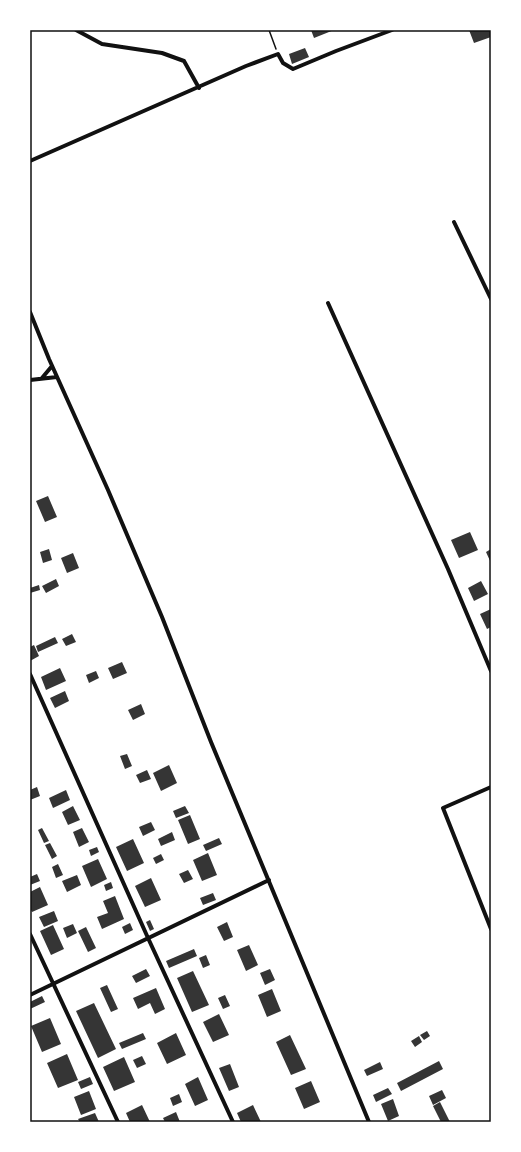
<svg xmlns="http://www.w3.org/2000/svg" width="521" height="1152" font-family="Inter,sans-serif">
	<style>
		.building { fill: #353535 }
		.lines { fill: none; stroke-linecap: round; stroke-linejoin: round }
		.path { stroke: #111; stroke-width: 1.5 }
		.minor { stroke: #111; stroke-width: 4 }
		.neatline { fill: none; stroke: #111; stroke-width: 1.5 }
	</style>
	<rect width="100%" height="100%" fill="#fff"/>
	<path class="building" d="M311 30H334L314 38Z
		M469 30H490L491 37 474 43Z
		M305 48 309 57 292 64 289 54Z
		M48 496 57 517 45 522 36 501Z
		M470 532 478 550 459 558 451 540Z
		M49 549 52 560 43 563 40 552Z
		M491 549V563L486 552Z
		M73 553 79 568 67 573 61 558Z
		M56 579 59 586 46 593 42 586Z
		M481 581 488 594 474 601 468 588Z
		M39 585 40 590 30 593V588Z
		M491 609V627L487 629 480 614Z
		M72 634 76 642 66 646 62 639Z
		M55 637 58 643 38 652 36 646Z
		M34 645 39 656 30 661V647Z
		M122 662 127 673 113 679 108 668Z
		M60 668 66 681 46 690 41 677Z
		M96 671 99 678 89 683 86 675Z
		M65 691 69 701 55 708 50 698Z
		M141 704 145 714 133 720 128 710Z
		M127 754 132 766 125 769 120 756Z
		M169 765 177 783 161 791 153 773Z
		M147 770 151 779 140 783 136 775Z
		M37 787 40 796 30 800V790Z
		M66 790 70 800 53 808 49 798Z
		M73 806 80 820 68 825 62 812Z
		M185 806 189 813 176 818 173 811Z
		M190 815 200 839 188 844 178 820Z
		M151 822 155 830 143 836 139 827Z
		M42 828 49 841 44 843 38 830Z
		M82 828 89 842 79 847 73 832Z
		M172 832 175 840 161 846 158 839Z
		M219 838 222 844 206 851 203 845Z
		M133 839 144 863 127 871 116 847Z
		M50 843 57 856 52 859 45 845Z
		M97 847 99 852 91 856 89 850Z
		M208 853 217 875 202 881 193 860Z
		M161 854 164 860 156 864 153 858Z
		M98 859 107 879 91 887 82 866Z
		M58 864 63 875 56 878 52 867Z
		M188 870 193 879 184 883 179 874Z
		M37 874 40 881 30 885V877Z
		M77 875 81 885 67 892 62 881Z
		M151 878 161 900 145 907 135 886Z
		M111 882 113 888 106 891 104 885Z
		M40 887 48 905 32 912 30 908V892Z
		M213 893 216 900 203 905 200 898Z
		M115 896 124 919 102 929 97 917 108 913 103 901Z
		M54 911 58 921 44 927 39 917Z
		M150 920 154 929 150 931 146 922Z
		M227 922 233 937 224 941 217 927Z
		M130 923 133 930 125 934 122 927Z
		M73 924 77 933 67 938 63 928Z
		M53 925 64 949 51 955 40 931Z
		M86 927 96 948 88 952 78 931Z
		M249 945 258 965 246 971 237 950Z
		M194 949 197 956 169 968 166 961Z
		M206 955 210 965 203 968 199 958Z
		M146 969 150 976 136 983 132 976Z
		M270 969 275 980 265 985 260 973Z
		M193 971 209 1005 192 1012 177 978Z
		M107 985 118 1009 111 1012 100 988Z
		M156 988 165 1009 155 1014 150 1003 138 1009 133 998Z
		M272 989 281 1011 267 1017 258 995Z
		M225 995 230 1006 223 1009 218 998Z
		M42 996 45 1002 30 1009V1002Z
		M94 1003 116 1049 98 1058 76 1011Z
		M219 1014 229 1035 213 1042 203 1022Z
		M50 1018 61 1044 42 1052 31 1026Z
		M427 1031 430 1036 424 1040 420 1035Z
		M143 1033 146 1039 122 1049 119 1043Z
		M176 1033 186 1055 167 1064 157 1043Z
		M290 1035 306 1069 291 1075 276 1042Z
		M419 1036 422 1042 415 1047 411 1041Z
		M67 1054 78 1080 58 1088 47 1063Z
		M142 1056 146 1064 137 1068 133 1060Z
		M124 1057 135 1082 114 1091 103 1067Z
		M439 1061 443 1069 401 1091 397 1083Z
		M380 1062 383 1069 367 1076 364 1070Z
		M230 1064 239 1087 229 1091 219 1068Z
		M90 1077 93 1084 81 1089 78 1082Z
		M198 1077 208 1100 195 1106 185 1084Z
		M311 1081 320 1102 304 1109 295 1088Z
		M388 1088 392 1094 376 1102 373 1095Z
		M442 1090 446 1098 433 1105 429 1096Z
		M89 1091 96 1109 81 1115 74 1097Z
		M179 1094 182 1102 173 1106 170 1098Z
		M393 1099 399 1116 388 1121 381 1104Z
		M440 1102 450 1122H441L433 1106Z
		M142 1105 150 1122H130L126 1113Z
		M253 1105 261 1122H241L237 1113Z
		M176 1112 180 1122H165L163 1118Z
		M95 1113 99 1122H80L78 1119Z"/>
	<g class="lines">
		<path class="path" d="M269 30 276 49"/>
		<path class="minor" d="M76 30 102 44 162 53 184 61 199 88
			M30 161 246 66 278 54 283 63 293 69 336 51 392 30
			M454 222 491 299
			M328 303 448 569 491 671
			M30 312 49 359 108 490 162 617 211 742 369 1122
			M42 378 52 366
			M30 380 57 377
			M30 674 148 938 233 1122
			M491 787 443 808 491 929
			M30 934 118 1122
			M30 995 269 880"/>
	</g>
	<rect width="521" height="1152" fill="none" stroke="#ffffff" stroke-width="62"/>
	<rect x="31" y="31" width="459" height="1090" class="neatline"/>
</svg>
